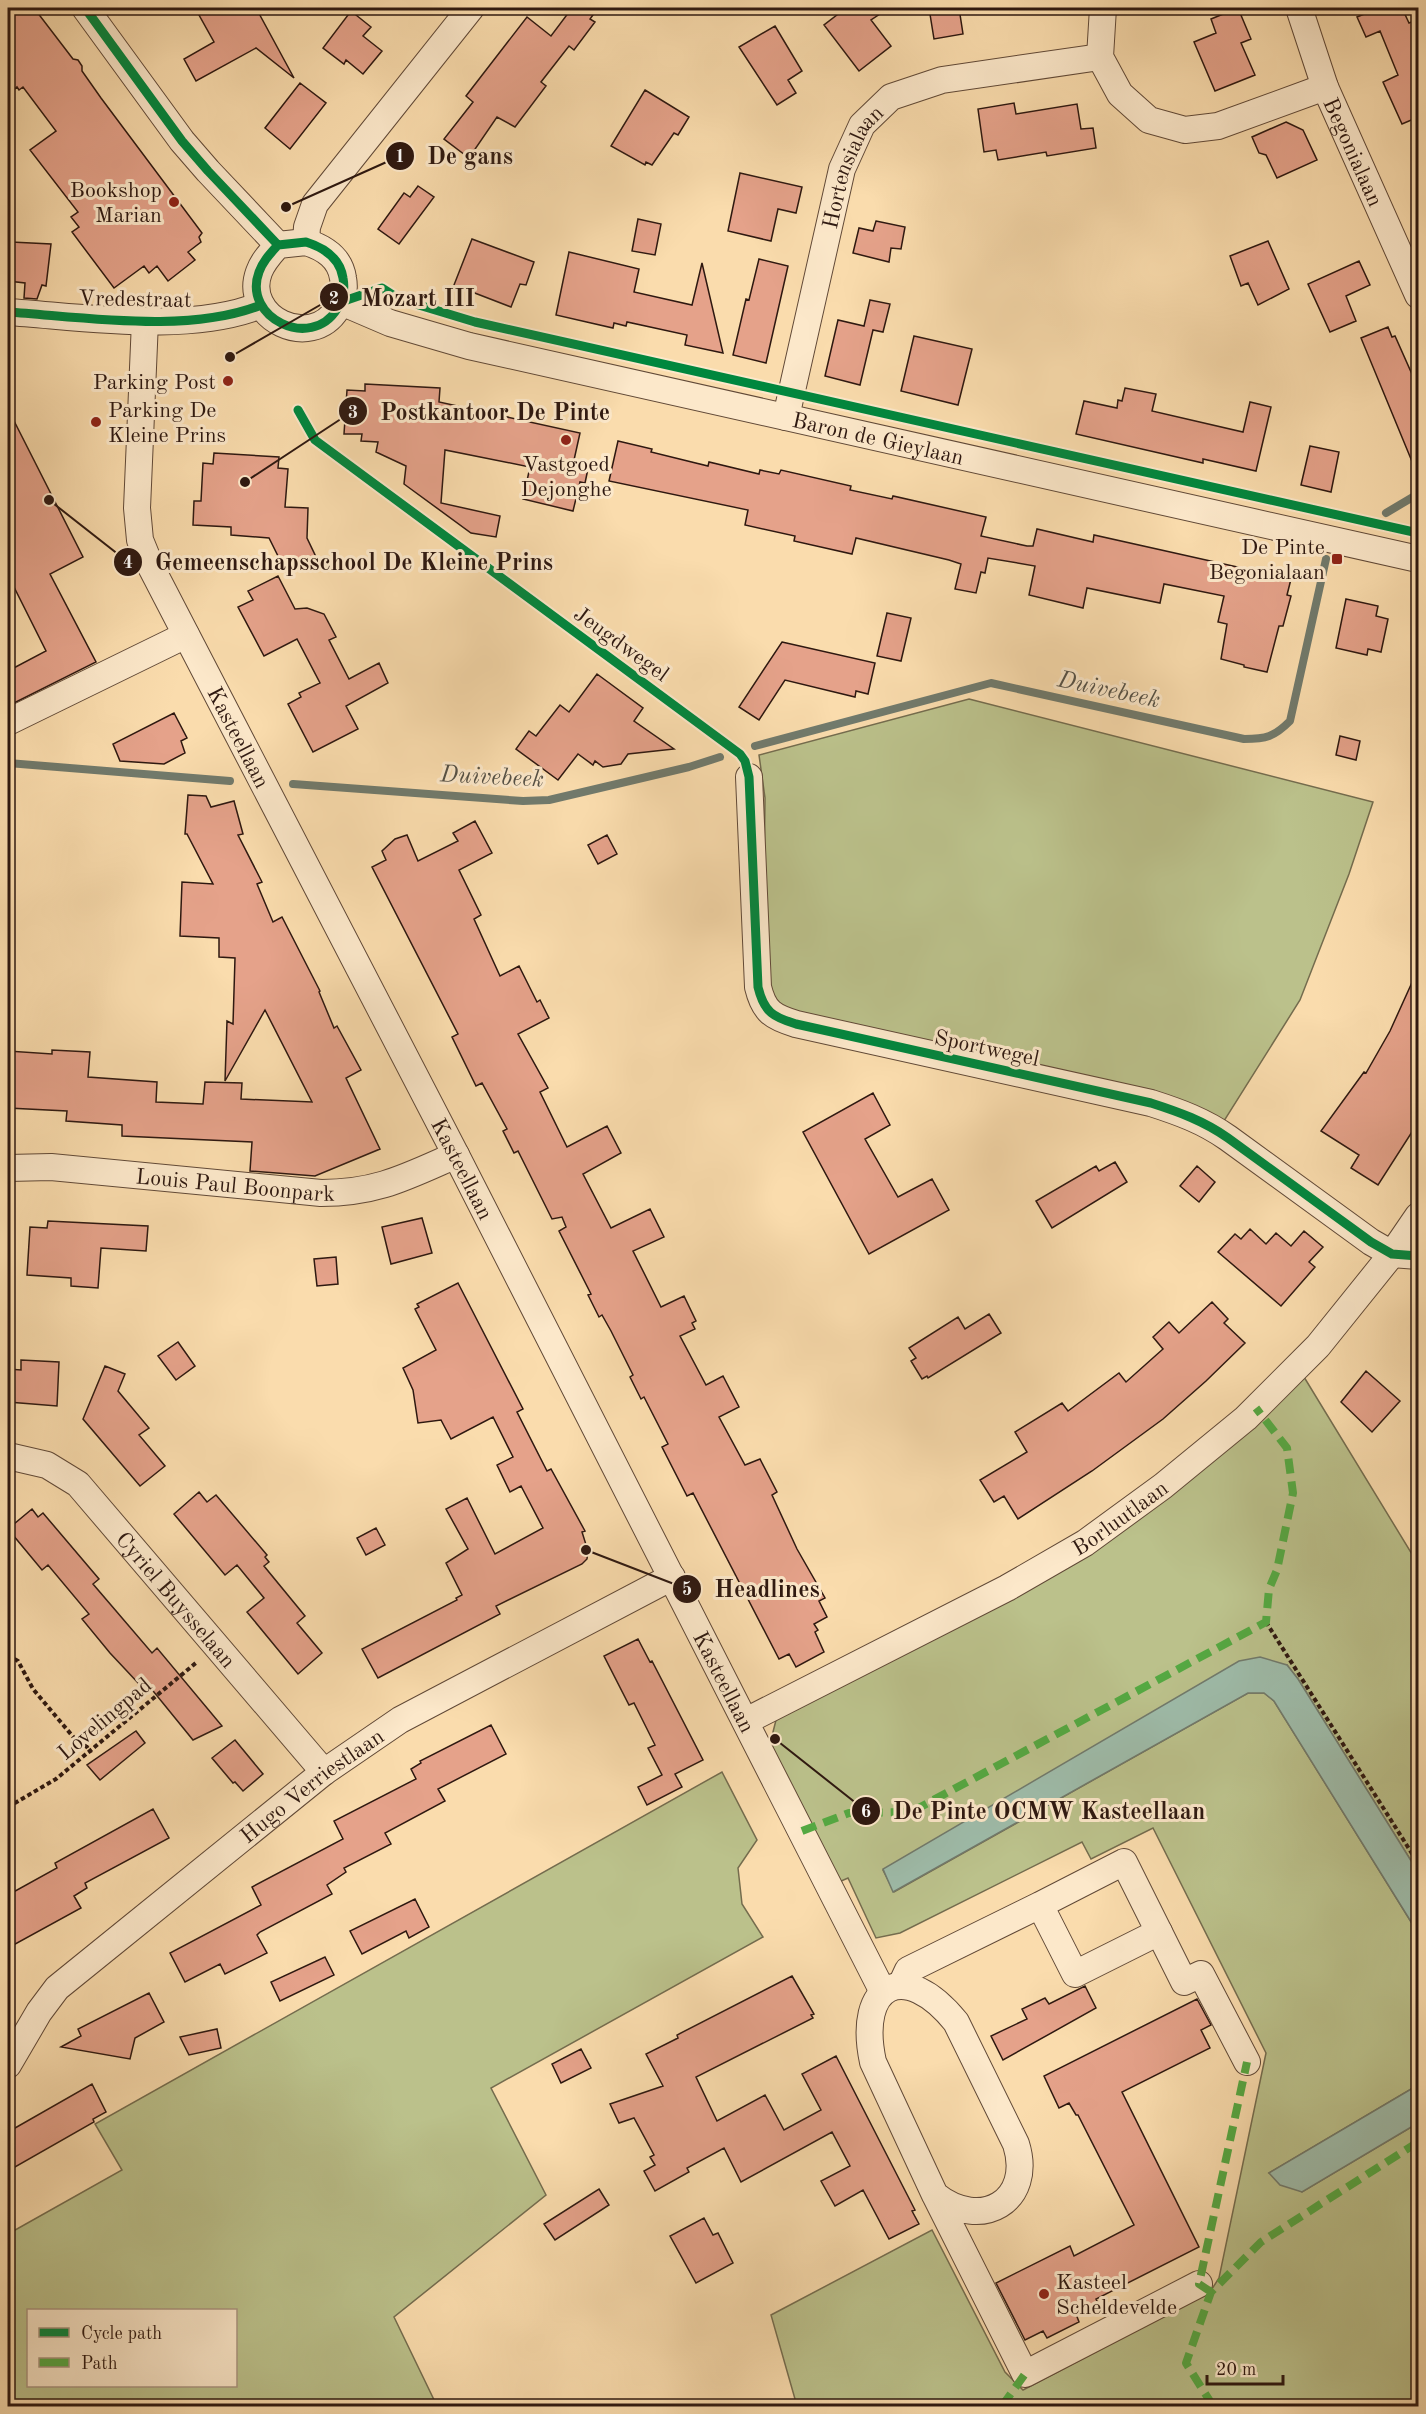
<svg xmlns="http://www.w3.org/2000/svg" width="1426" height="2414" font-family="'Old Standard TT',serif">
	<style>
		.green { fill: #bbc18b; stroke: #746c4e; stroke-width: 1.5; fill-rule: evenodd }
		.water { fill: #9ebcaa; stroke: #717a6c; stroke-width: 1.5 }
		.lines { fill: none; stroke-linecap: round; stroke-linejoin: round }
		.stream { stroke: #717a6c; stroke-width: 8 }
		.building { fill: #e5a28a; stroke: #2e1810; stroke-width: 1.5 }
		.minor-casing { stroke: #614937; stroke-width: 28 }
		.path { stroke: #2e1810; stroke-width: 4; stroke-dasharray: 4.5 3; stroke-linecap: butt }
		.minor { stroke: #fce8ca; stroke-width: 26 }
		.quiet { stroke: #54a942; stroke-width: 8; stroke-dasharray: 15 8; stroke-linecap: butt }
		.cycleway-casing { stroke: #fce8ca; stroke-width: 13 }
		.cycleway { stroke: #00873e; stroke-width: 9 }
		.poi-dot { fill: #8f2418; stroke: #fce8ca; stroke-width: 2 }
		.labels { text-anchor: middle; stroke-width: 6; stroke-linejoin: round; paint-order: stroke }
		.street-label { font-size: 22px; fill: #2e1810; stroke: #fce8ca }
		.poi-label { font-size: 22px; fill: #2e1810; stroke: #fce8ca; text-anchor: end }
		.water-label { font-size: 24px; font-style: italic; fill: #555146; stroke: #fce8ca }
		.leader { fill: none; stroke: #2e1810; stroke-width: 2 }
		.callout-dot { fill: #2e1810; stroke: #fce8ca; stroke-width: 2 }
		.mark-label { font-size: 18px; text-anchor: middle; font-weight: bold; fill: #fff }
		.callout-label { font-size: 24px; text-anchor: middle; font-weight: bold; fill: #2e1810; stroke: #fce8ca; stroke-width: 6; stroke-linejoin: round; paint-order: stroke }
	</style>
	<rect width="100%" height="100%" fill="#fadcad"/>
	<filter id="stains"><feTurbulence type="fractalNoise" baseFrequency=".00333" numOctaves="4"/><feColorMatrix values="0 0 0 0 .2 0 0 0 0 .09 0 0 0 0 .02 0 0 0 .5 -.17"/></filter>
	<radialGradient id="worn" r=".72"><stop offset=".6" stop-color="#630" stop-opacity="0"/><stop offset="1" stop-color="#630" stop-opacity=".3"/></radialGradient>
	<path class="green" d="M969 699 1373 802 1349 874 1300 1000 1224 1121 787 1012 774 1005 763 972 765 798 759 755Z
		M1304 1377 1418 1564V1872L1298 1679 1287 1665 883 1870 894 1892 1248 1693H1264L1274 1701 1418 1933V2085L1269 2173 1302 2192 1418 2123V2406H797L771 2315 932 2230 1005 2372 1023 2390 1210 2292 1219 2278 1266 2053 1153 1828 1091 1859 1082 1842 900 1933 876 1938 848 1878 839 1882 770 1744 776 1720 927 1641Z
		M722 1772 757 1840 738 1868 742 1904 763 1937 491 2088 546 2195 394 2317 437 2406H8V2234L122 2170 95 2124ZM236 2310V2386H28V2310Z"/>
	<path class="water" d="M1260 1657 1287 1665 1298 1679 1418 1872V1933L1274 1701 1264 1693H1248L893 1892 883 1869 1239 1661Z
		M1418 2085V2123L1302 2192 1280 2185 1269 2173Z"/>
	<g class="lines">
		<path class="stream" d="M1386 513 1418 494
			M755 746 991 683 1244 739C1266 739 1274 737 1290 721L1326 559
			M8 763 230 781
			M293 784 523 801 549 800 689 767 720 757"/>
	</g>
	<path class="building" d="M8 8H34L73 59 78 60 82 66V71L101 98 202 233 199 237 201 242 188 252 195 260 168 281 157 266 149 273 144 266 114 288 72 232 79 227 71 217 78 212 30 150 56 131 23 87 19 90 17 87 8 95Z
		M212 8H256L294 78 256 48 196 81 184 59 214 42 199 15Z
		M572 8H598L590 19 595 22 574 50 569 46 541 82 546 86 515 127 497 117 469 158 444 139 473 102 466 96 527 17 551 36Z
		M846 8H889L871 20 891 46 859 71 824 25Z
		M929 8H959L963 34 934 39Z
		M1238 8 1251 39 1241 43 1255 75 1215 91 1194 42 1216 33 1211 19Z
		M1379 8H1402L1409 23 1419 19V124L1416 118 1402 124 1383 82 1398 75 1380 31 1366 37 1357 17Z
		M351 11 371 27 363 36 382 51 363 74 346 60 344 64 323 48Z
		M775 26 802 71 788 80 796 93 777 105 739 47Z
		M300 83 326 103 290 149 265 128Z
		M645 90 689 117 678 135 674 133 652 165 646 162 645 165 611 146Z
		M1014 103 1016 114 1077 104 1081 129 1093 128 1096 148 1047 156 1046 152 998 160 996 150 984 152 978 109Z
		M1286 122 1303 130 1317 160 1277 178 1266 155 1259 153 1252 137Z
		M740 173 802 187 796 213 778 209 771 241 728 231Z
		M418 186 434 197 399 244 378 229 404 193 410 197Z
		M638 219 661 224 655 255 632 251Z
		M876 221 905 227 901 249 891 248 889 262 853 253 859 228 873 231Z
		M472 239 534 262 526 285 520 284 511 307 454 285Z
		M1268 241 1289 289 1258 305 1248 283 1241 286 1230 256Z
		M11 242 51 244 46 286 42 285 37 299 24 298 25 283 8 281V244H12Z
		M569 252 639 269 634 292 692 305 702 263 723 353 685 345 687 335 627 322 626 326 614 323 613 328 556 315Z
		M759 259 788 266 766 363 733 355 746 299 749 300Z
		M1359 261 1370 285 1346 296 1356 321 1330 332 1308 284Z
		M870 300 890 304 883 332 873 330 860 385 825 376 838 320 864 326Z
		M1388 327 1392 337 1395 336 1419 390 1418 476 1361 338Z
		M914 336 972 349 958 405 901 391Z
		M365 384 440 388 439 402 580 433 574 460 589 464 585 483 580 482 573 511 523 499 530 467 445 450 441 503 500 516 496 537 471 533 404 484 406 466 376 452 378 442 361 441 362 434H344L347 390 365 391Z
		M1125 388 1156 394 1152 411 1243 432 1250 402 1271 407 1256 471 1203 459V463L1076 434 1084 401 1117 408 1118 400 1122 401Z
		M8 409 83 557 50 574 96 662 8 706V671L46 651 8 575Z
		M618 441 652 449 651 452 708 466 709 462 759 474 760 470 779 474 781 470 851 486 850 490 892 499 893 496 986 517 981 536 1027 546H1033L1037 529 1093 542 1094 535 1291 579 1287 595 1291 596 1283 626H1279L1267 672 1244 667V665L1221 659 1227 624 1218 622 1224 596 1164 584 1160 603 1087 588 1083 608 1029 595 1035 566 988 558 985 573 981 572 976 593 955 589 961 564 949 560 856 538 852 554 794 541 795 536 745 525 748 510 609 481Z
		M1310 446 1339 452 1331 492 1301 485Z
		M214 453 279 457 278 468 288 469 285 507 308 508 307 538 317 559 287 574 269 538 231 535V527L193 525 194 501H201L203 463 213 464Z
		M278 576 295 609 307 608 324 614 336 637 329 640 349 679 379 663 388 683 346 706 358 729 313 752 288 704 301 697 299 693 320 683 297 639 264 656 238 607 253 600 248 591Z
		M1346 599 1378 606 1376 616 1388 619 1381 652 1368 649 1367 655 1336 648Z
		M887 613 911 618 901 661 877 656Z
		M782 642 875 663 868 694 856 691 855 697 785 680 759 720 739 707Z
		M597 674 643 708 634 721 674 749 628 754 621 764 603 767 595 761 593 765 578 754 558 780 516 749 529 731 536 736 560 705 569 712Z
		M174 713 187 738 181 741 185 753 164 764 120 761 113 744Z
		M1340 736 1360 741 1356 760 1336 755Z
		M188 795 206 796 211 807 234 801 243 834 238 835 262 882 257 884 273 922 282 917 320 991 319 992 334 1028 337 1026 361 1070 346 1078 380 1149 315 1176 250 1171 252 1142 122 1136V1125L66 1121 67 1111 8 1108V1051L52 1054V1050L90 1052 88 1077 157 1082 156 1102 203 1104 205 1082 242 1083 241 1099 312 1102 265 1010 225 1081 227 1021 233 1024 235 958 219 957V938L180 936 182 882 213 884 187 834H185Z
		M475 821 492 853 459 870 481 915 474 919 500 976 519 966 537 1002 540 1000 549 1018 518 1034 548 1088 540 1092 567 1147 607 1126 621 1153 583 1174 611 1228 650 1209 664 1237 633 1251 661 1307 684 1296 696 1321 692 1323 695 1329 680 1336 706 1385 723 1376 739 1407 719 1417 745 1465 760 1459 777 1492 772 1495 797 1549 825 1598 819 1601 827 1617 814 1624 818 1630 815 1632 824 1652 796 1667 789 1654 779 1659 693 1493 687 1496 662 1447 668 1444 644 1397 641 1399 630 1377 633 1375 611 1331 602 1315 599 1317 588 1295 591 1294 559 1231 566 1227 562 1217 552 1219 518 1151 514 1153 503 1131 507 1129 482 1083 476 1086 452 1037 458 1034 372 867 386 860 382 851 395 839 407 835 418 861 458 841 453 833Z
		M607 835 617 854 598 864 588 845Z
		M1419 967V1121L1378 1185 1351 1168 1359 1155 1321 1131 1364 1072 1366 1073 1390 1031Z
		M873 1093 890 1125 865 1139 898 1197 932 1179 949 1210 869 1254 803 1132Z
		M1115 1162 1127 1182 1052 1228 1036 1201 1096 1166 1099 1171Z
		M1197 1166 1215 1182 1199 1202 1180 1186Z
		M422 1218 432 1253 391 1264 382 1227Z
		M48 1221 148 1226 146 1251 101 1248 98 1288 71 1286V1278L27 1275 30 1227 47 1228Z
		M1250 1229 1266 1244 1276 1233 1291 1246 1304 1231 1323 1247 1309 1262 1315 1267 1281 1306 1218 1252 1235 1234 1241 1239Z
		M336 1257 338 1284 317 1286 314 1259Z
		M458 1283 523 1409 517 1412 547 1471 551 1469 585 1531 582 1532 588 1551 587 1559 582 1564 496 1606 500 1614 378 1678 362 1649 457 1600 456 1598 462 1595 446 1563 468 1549 446 1509 467 1498 495 1554 543 1528 521 1486 510 1492 497 1465 513 1457 493 1417 451 1439 441 1420 418 1423 413 1390 403 1368 436 1350 415 1309 419 1307 417 1304Z
		M1212 1302 1228 1319 1224 1323 1245 1343 1206 1381 1163 1419 1092 1471 1018 1519 1004 1496 994 1502 980 1480 1027 1452 1015 1432 1062 1403 1068 1411 1119 1373 1126 1382 1163 1349 1153 1337 1169 1322 1179 1333Z
		M989 1314 1001 1333 928 1378 927 1376 922 1379 911 1361 916 1358 909 1348 958 1317 965 1329Z
		M178 1342 195 1366 176 1380 158 1356Z
		M21 1360 59 1362 57 1406 8 1402V1369L21 1370Z
		M105 1366 125 1374 118 1391 149 1428 139 1435 165 1466 140 1486 83 1419Z
		M1366 1371 1400 1401 1372 1432 1341 1402Z
		M199 1492 207 1502 216 1495 267 1555 265 1557 269 1562 264 1566 305 1616 297 1623 322 1653 298 1674 247 1612 264 1598 237 1565 225 1575 174 1514Z
		M32 1509 38 1517 43 1513 99 1579 93 1584 152 1653 157 1648 222 1726 193 1740 145 1681 140 1685 110 1653 82 1619 89 1614 48 1565 42 1570 8 1529Z
		M376 1528 385 1545 366 1555 357 1538Z
		M638 1639 650 1662 652 1661 703 1760 675 1774 682 1787 647 1805 638 1787 662 1775 648 1748 655 1745 634 1703 629 1705 604 1656Z
		M491 1725 506 1754 438 1789 445 1801 385 1833 391 1844 344 1868 346 1872 327 1885 332 1894 260 1932 257 1935 267 1953 225 1974 220 1964 185 1982 170 1953 261 1905 252 1887 343 1839 334 1821 416 1779 411 1769 421 1763 420 1761Z
		M136 1731 145 1743 100 1780 87 1765Z
		M235 1740 263 1774 243 1791 235 1782 233 1783 212 1758Z
		M153 1809 169 1838 85 1883 87 1888 74 1896 81 1908 8 1948V1895L57 1868 55 1863Z
		M415 1899 429 1927 409 1938 406 1931 362 1954 350 1931Z
		M325 1957 334 1975 280 2001 271 1982Z
		M792 1976 814 2014 811 2015 813 2018 696 2077 717 2121 765 2095 784 2130 821 2110 802 2074 836 2056 915 2210 912 2211 919 2224 889 2239 863 2190 835 2206 821 2181 850 2166 832 2132 741 2182 724 2148 687 2168 689 2172 655 2191 644 2171 655 2165 650 2157 654 2155 634 2118 619 2123 610 2104 663 2086 646 2054 678 2038 677 2035Z
		M1085 1986 1096 2008 1003 2060 991 2036 1027 2019 1022 2009 1045 1998 1049 2004Z
		M149 1993 164 2022 135 2038 130 2059 61 2047 81 2036 78 2029Z
		M1197 1999 1211 2025 1201 2030 1210 2048 1122 2092 1199 2247 1096 2299 1098 2303 1076 2314 1079 2322 1047 2338 1043 2331 1025 2340 996 2283 1070 2246 1074 2256 1134 2225 1078 2115H1076L1069 2103 1059 2108 1044 2076Z
		M217 2029 221 2048 189 2055 180 2037Z
		M581 2049 591 2068 561 2083 552 2064Z
		M92 2084 106 2112 93 2119 94 2122 8 2171V2132Z
		M599 2189 609 2205 555 2240 544 2224Z
		M704 2218 713 2235 718 2233 733 2263 696 2283 670 2236Z"/>
	<g class="lines">
		<defs>
			<g id="minor">
				<path d="M85 8 182 141 208 171 278 245"/>
				<path d="M1103 8 1100 57 1120 94 1149 120 1185 130 1218 126 1325 87"/>
				<path id="s1" d="M1299 8 1325 87 1418 295"/>
				<path d="M306 242 307 227 315 204 471 8"/>
				<path d="M306 242C325 248 340 258 343 278 345 289 343 300 337 309 311 351 242 318 259 272 263 261 270 254 278 245Z"/>
				<path id="s2" d="M341 302 390 323 469 346 1418 559"/>
				<path d="M8 312C84 317 189 334 261 305"/>
				<path id="s3" d="M145 321 137 508 140 540 151 567 456 1155 883 1992"/>
				<path id="s4" d="M786 417 842 169 862 125 891 97 942 80 1100 57"/>
				<path d="M8 722 186 635"/>
				<path d="M749 777 758 987C764 1012 773 1017 796 1024L1151 1103C1179 1112 1204 1121 1228 1138L1371 1242 1392 1254 1418 1256"/>
				<path id="s5" d="M8 1168 51 1167 321 1193C377 1193 406 1177 456 1155"/>
				<path id="s6" d="M8 1456 47 1465 78 1484 324 1772"/>
				<path id="s7" d="M746 1721 1007 1588 1085 1543 1163 1486 1246 1418 1318 1346 1392 1254 1418 1216"/>
				<path d="M1159 1932 1184 1982 1201 1974 1247 2062"/>
				<path d="M901 1985 908 1970 1040 1905 1075 1974 1159 1932 1124 1862 1040 1905"/>
				<path id="s8" d="M8 2065 39 2012 57 1988 324 1772 400 1720 672 1577"/>
				<path d="M935 2195C981 2232 1034 2201 1016 2144L956 2022C905 1959 856 1983 873 2062L935 2195 1025 2374 1199 2284"/>
			</g>
		</defs>
		<use href="#minor" class="minor-casing"/>
		<path class="path" d="M1266 1622 1418 1863
			M8 1655 18 1661 33 1689 75 1739 87 1747 91 1753
			M8 1807 56 1779 197 1662"/>
		<use href="#minor" class="minor"/>
		<path class="quiet" d="M802 1831 849 1813 911 1812 1266 1622 1269 1589 1277 1570 1293 1493 1287 1448 1256 1408
			M1211 2292 1199 2284 1247 2062
			M1002 2406 1025 2374
			M1213 2406 1186 2363 1211 2292 1261 2242 1418 2142"/>
		<defs>
			<path id="cycleway" d="M85 8 182 141 208 171 278 245
				M306 242C325 248 340 258 343 278 345 289 343 300 337 309 311 351 242 318 259 272 263 261 270 254 278 245Z
				M341 302 382 288 399 299 475 322 1418 533
				M8 312C84 317 189 334 261 305
				M298 410 315 440 740 754 745 761 749 777 758 987C764 1012 773 1017 796 1024L1151 1103C1179 1112 1204 1121 1228 1138L1371 1242 1392 1254 1418 1256"/>
		</defs>
		<use href="#cycleway" class="cycleway-casing"/>
		<use href="#cycleway" class="cycleway"/>
	</g>
	<g class="poi-dot">
		<circle cx="174" cy="202" r="6"/>
		<circle cx="228" cy="381" r="6"/>
		<circle cx="96" cy="422" r="6"/>
		<circle cx="566" cy="440" r="6"/>
		<rect x="1331" y="553" width="12" height="12" rx="3"/>
		<circle cx="1044" cy="2294" r="6"/>
	</g>
	<g class="labels">
		<g class="street-label">
			<text dy="8" stroke="none"><textPath href="#s1" startOffset="154">Begonialaan</textPath></text>
			<text dy="8" stroke="none"><textPath href="#s4" startOffset="260">Hortensialaan</textPath></text>
			<text transform="translate(135 298) rotate(1)" y="8">Vredestraat</text>
			<text dy="8" stroke="none"><textPath href="#s2" startOffset="555">Baron de Gieylaan</textPath></text>
			<text transform="translate(622 643) rotate(36)" y="8">Jeugdwegel</text>
			<text dy="8" stroke="none"><textPath href="#s3" startOffset="440">Kasteellaan</textPath></text>
			<text transform="translate(987 1047) rotate(12)" y="8">Sportwegel</text>
			<text dy="8" stroke="none"><textPath href="#s3" startOffset="926">Kasteellaan</textPath></text>
			<text dy="8" stroke="none"><textPath href="#s5" startOffset="228">Louis Paul Boonpark</textPath></text>
			<text dy="8" stroke="none"><textPath href="#s7" startOffset="426">Borluutlaan</textPath></text>
			<text dy="8" stroke="none"><textPath href="#s6" startOffset="228">Cyriel Buysselaan</textPath></text>
			<text dy="8" stroke="none"><textPath href="#s3" startOffset="1502">Kasteellaan</textPath></text>
			<text transform="translate(104 1718) rotate(-40)" y="8">Lovelingpad</text>
			<text dy="8" stroke="none"><textPath href="#s8" startOffset="417">Hugo Verriestlaan</textPath></text>
		</g>
		<g class="poi-label">
			<text x="162" y="197">Bookshop<tspan x="162" dy="25">Marian</tspan></text>
			<text x="216" y="389">Parking Post</text>
			<text x="108" y="417" text-anchor="start">Parking De<tspan x="108" dy="25">Kleine Prins</tspan></text>
			<text x="566" y="471" text-anchor="middle">Vastgoed<tspan x="566" dy="25">Dejonghe</tspan></text>
			<text x="1325" y="554">De Pinte<tspan x="1325" dy="25">Begonialaan</tspan></text>
			<text x="1056" y="2289" text-anchor="start">Kasteel<tspan x="1056" dy="25">Scheldevelde</tspan></text>
		</g>
		<g class="water-label">
			<text transform="translate(1109 689) rotate(12)" y="8">Duivebeek</text>
			<text transform="translate(492 776) rotate(3)" y="8">Duivebeek</text>
		</g>
	</g>
	<path class="leader" d="M286 207L400 156M230 357L334 297M245 482L353 411M49 500L128 562M586 1550L687 1589M775 1739L866 1811"/>
	<g class="callout-dot">
		<circle cx="286" cy="207" r="6"/>
		<circle cx="230" cy="357" r="6"/>
		<circle cx="245" cy="482" r="6"/>
		<circle cx="49" cy="500" r="6"/>
		<circle cx="586" cy="1550" r="6"/>
		<circle cx="775" cy="1739" r="6"/>
		<circle cx="400" cy="156" r="15"/>
		<circle cx="334" cy="297" r="15"/>
		<circle cx="353" cy="411" r="15"/>
		<circle cx="128" cy="562" r="15"/>
		<circle cx="687" cy="1589" r="15"/>
		<circle cx="866" cy="1811" r="15"/>
	</g>
	<g class="mark-label">
		<text x="400" y="162">1</text>
		<text x="334" y="304">2</text>
		<text x="353" y="418">3</text>
		<text x="128" y="568">4</text>
		<text x="687" y="1595">5</text>
		<text x="866" y="1817">6</text>
	</g>
	<g class="callout-label">
		<text x="470" y="164">De gans</text>
		<text x="418" y="306">Mozart III</text>
		<text x="495" y="420">Postkantoor De Pinte</text>
		<text x="354" y="570">Gemeenschapsschool De Kleine Prins</text>
		<text x="767" y="1597">Headlines</text>
		<text x="1049" y="1819">De Pinte OCMW Kasteellaan</text>
	</g>
	<rect width="1426" height="2414" fill="none" stroke="#fadcad" stroke-width="30"/>
	<rect x="9" y="9" width="1408" height="2396" fill="none" stroke="#2e1810" stroke-width="3"/>
	<rect x="15" y="15" width="1396" height="2384" fill="none" stroke="#2e1810" stroke-width="1.5"/>
	<rect x="27" y="2309" width="210" height="78" fill="#fce8ca" stroke="#aa9580" stroke-width="1.5"/>
	<rect x="39" y="2328" width="30" height="9" fill="#00873e" stroke="#aa9580" stroke-width="1.5"/>
	<text x="81" y="2339" font-size="18" fill="#2e1810">Cycle path</text>
	<rect x="39" y="2358" width="30" height="9" fill="#54a942" stroke="#aa9580" stroke-width="1.5"/>
	<text x="81" y="2369" font-size="18" fill="#2e1810">Path</text>
	<path d="M1207 2375v9h76v-9" fill="none" stroke="#2e1810" stroke-width="3"/>
	<text x="1216" y="2375" font-size="18" fill="#2e1810" stroke="#fce8ca" stroke-width="4.5" paint-order="stroke">20 m</text>
	<rect width="100%" height="100%" filter="url(#stains)"/>
	<rect width="100%" height="100%" fill="url(#worn)"/>
</svg>
